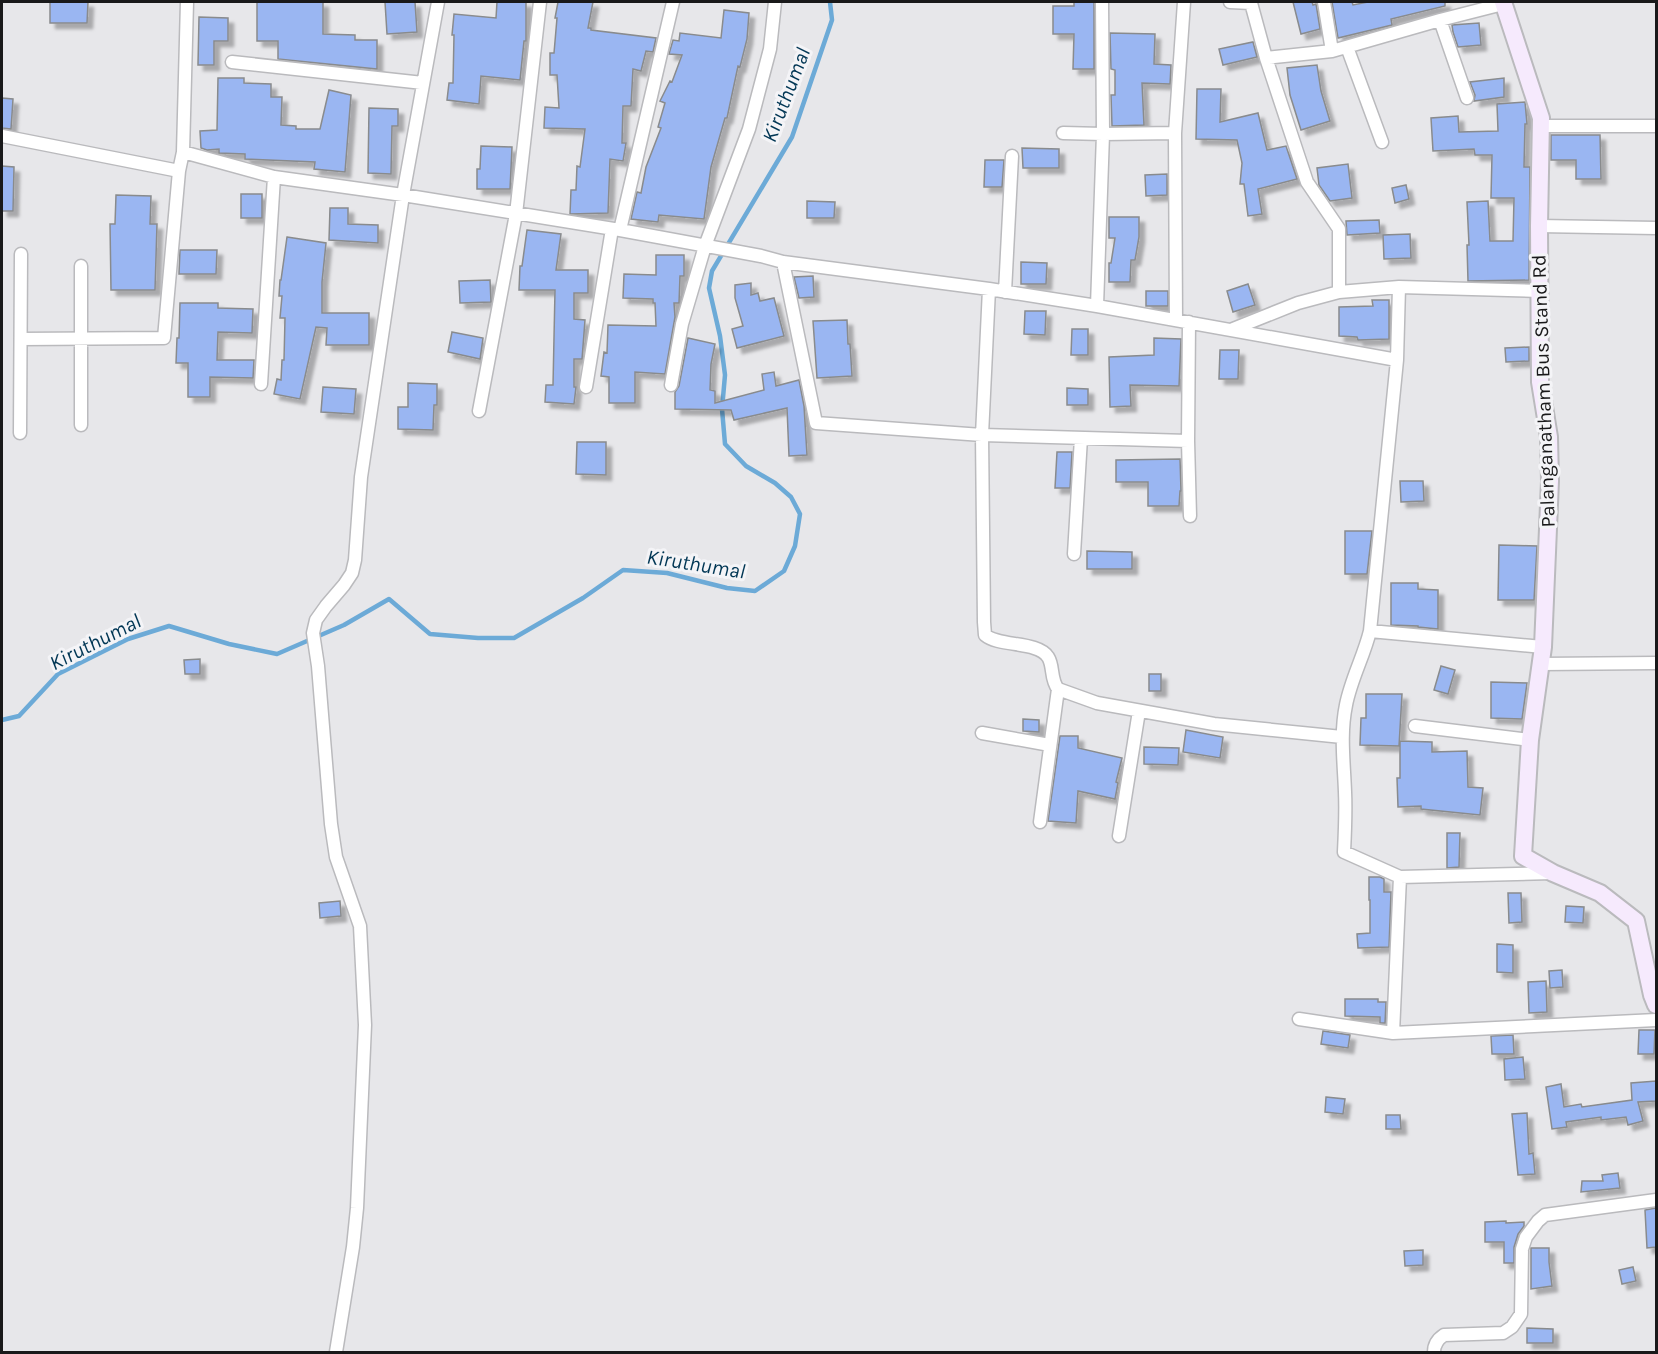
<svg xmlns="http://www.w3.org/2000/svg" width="1658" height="1354" font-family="Karla,sans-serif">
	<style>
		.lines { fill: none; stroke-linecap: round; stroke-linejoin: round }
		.stream { stroke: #6caad7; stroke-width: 4.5 }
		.building { fill: #9ab6f2; stroke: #898b8d; stroke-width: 1.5; filter: url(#shadow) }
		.street-casing { stroke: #bababd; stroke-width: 15 }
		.secondary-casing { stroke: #bababd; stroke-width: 20 }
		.street { stroke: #fff; stroke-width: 12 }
		.secondary { stroke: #f6eafd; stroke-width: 16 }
		.labels { text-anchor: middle; stroke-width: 6; stroke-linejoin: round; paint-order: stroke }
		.street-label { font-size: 20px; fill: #19191a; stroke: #f4f4f7 }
		.water-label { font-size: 21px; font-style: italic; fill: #013654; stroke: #f4f4f7 }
	</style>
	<defs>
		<filter id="shadow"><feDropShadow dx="5.5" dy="5.5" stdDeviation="1.5" flood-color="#0004"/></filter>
	</defs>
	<rect width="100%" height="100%" fill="#e7e7ea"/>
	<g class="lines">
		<path class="stream" d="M2 720 19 716 58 674 128 639 169 626 229 644 277 654 344 625 389 599 430 634 478 638H514L583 598 623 570 667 573 727 588 755 591 784 571 795 546 800 514 791 497 775 483 746 466 725 444 722 409 725 375 720 336 709 288 712 271 792 137 832 20 830 2"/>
	</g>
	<path class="building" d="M50 2H88L87 23H50Z
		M257 2H323V34L355 35V40H377V69L278 59V41H257Z
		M385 2H415L417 32 387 34Z
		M497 2H526V41H524L520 80 481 76 479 104 447 100 449 83H453L454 35H452L454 14 496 18Z
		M558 2H593L588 28H591V30L656 38 653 52 646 51 641 71 633 69 631 106H623L622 143H626L623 161 610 159 608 213 570 214 571 190H576L577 166 580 167 585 129 544 128 545 107 559 108 557 75H550V53H554L557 18H555Z
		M1074 2H1094V69H1073L1074 34H1053V6H1074Z
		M1293 2H1312L1313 5 1316 4 1320 29 1301 34Z
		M1332 2H1352L1353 5 1368 2H1445V6L1391 19 1392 25 1338 38Z
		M724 10 749 13 747 39 740 67 738 66 727 118H725L711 167 704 219 659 215 658 222 631 219 637 192 641 193 646 167 661 128 658 127 665 103 660 101 670 81 672 82 682 55 669 54 673 40 679 41 680 33 721 38Z
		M199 17 228 18V41H214V65H198Z
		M1479 23 1481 45 1458 47 1453 32 1452 25Z
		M1110 33 1155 34 1154 64 1171 65 1170 84 1142 83 1144 125 1112 126 1111 95H1115V70L1111 69Z
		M1253 42 1257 57 1223 65 1219 49Z
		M1317 65 1321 91 1330 121 1301 130 1290 95 1287 68Z
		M218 78H244V83L271 84V97H282L281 125 296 126V129H320L329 90 351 95 345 172 314 169 315 162 245 159V154L219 153V149L207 150 201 148 200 131 217 130Z
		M1504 78V97L1474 101 1475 95 1470 82Z
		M1197 89H1221L1220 122 1258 113 1267 150 1286 146 1297 179 1258 189 1262 214 1248 216 1244 184H1240L1242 163 1237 140 1196 139Z
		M2 98 13 99 11 129 2 128Z
		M1525 102 1527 124H1525L1524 167H1530L1529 280 1468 281 1467 245H1469L1467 202 1488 201 1490 241H1513L1514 198H1491L1492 155H1475L1474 149 1433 151 1431 118 1458 116 1459 132 1498 131 1497 104Z
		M369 108 398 109V126H392L391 174 368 173Z
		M1551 135H1600L1601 179H1576V160H1551Z
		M481 146 512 147 510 189H477V169H480Z
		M1022 148 1059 149V168H1023Z
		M985 160H1004L1002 187H984Z
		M1348 164 1352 198 1330 201 1319 185 1317 168Z
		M2 166 14 167 13 211H2Z
		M1167 174V195L1146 196 1145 175Z
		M1406 185 1409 199 1395 203 1392 188Z
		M241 194H262V218H241Z
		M116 195 151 196 150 224H157L155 290H111L110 224H115Z
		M807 201 835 202 834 218H807Z
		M330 208H348V224L378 225V243L329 240Z
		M1109 217H1139V237L1135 260H1131L1130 282H1109V263H1111L1115 238H1109Z
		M1379 220 1380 233 1347 235 1346 221Z
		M527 230 561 234 556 270H588V293H574V319L585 320 582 359H574V387H576L574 404 545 402 546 385H553L555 290H519L520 266H522Z
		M1410 234 1411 258 1384 259 1383 235Z
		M287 237 326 243 322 282V313H369V345H326L327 328 316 327 300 399 274 394 277 379 281 380 282 360H284L285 318H280L282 296H279L280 280H281Z
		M180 250H217L216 274H179Z
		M656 255H684V276H680L679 303H674L675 317 665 374 635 372V403H609V377L601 376 604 352 607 353 608 325 656 326 655 303H653V299L623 298 624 274 656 275Z
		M1021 262 1047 263 1046 284H1021Z
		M813 276 814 297 799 298 794 277Z
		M490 280 491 302 460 303 459 281Z
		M751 283V295L758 293 760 301 774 298 784 336 737 348 732 329 743 326 735 298V285Z
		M1248 284 1255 305 1233 312 1227 291Z
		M1146 291H1168V306H1146Z
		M1372 300H1389V339L1358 340 1357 337 1339 336V307L1373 306Z
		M180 303H218V308L253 309 252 333 218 332 217 360H254L253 378 210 377V397H188V363H176L177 338H179Z
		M1025 311H1046L1045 335 1024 334Z
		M847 320 848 344H850L852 376 817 378 813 321Z
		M1072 329H1088V355H1071Z
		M452 332 483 338 480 359 448 352Z
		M688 338 715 344 711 364 710 390 715 391V403L764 390 762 374 774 372 776 386 799 380 804 406 807 455 789 456 787 408 734 420 731 410 675 409V392L679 386Z
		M1154 338 1181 339 1179 386 1130 385 1131 406 1110 407 1109 357 1154 355Z
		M1529 347V361L1506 362 1505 348Z
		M1220 350H1239L1238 379H1219Z
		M408 383 437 384V405H434L433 430 398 429V407H408Z
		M323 387 356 389 354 414 321 412Z
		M1067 388 1088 389V405H1067Z
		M577 442H606V475L576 474Z
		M1057 452H1072L1070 488H1055Z
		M1180 459 1181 491H1180L1179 506H1148V482H1116V460Z
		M1400 481H1423L1424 501 1401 502Z
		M1345 531H1372L1367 574H1345Z
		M1499 545 1537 546 1534 600H1498Z
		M1087 551 1132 552V569H1087Z
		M1391 583H1418V589L1438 590V629L1418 627V626L1391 625Z
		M200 659V674H185L184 660Z
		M1441 666 1455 670 1448 694 1434 690Z
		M1149 674H1161V691H1149Z
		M1491 682 1527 683 1522 719 1491 718Z
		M1366 694H1402L1399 746 1360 745 1361 718H1366Z
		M1023 719 1039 720V732L1023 731Z
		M1186 730 1223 737 1220 758 1183 752Z
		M1060 736H1078V748L1122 758 1116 782 1118 783 1115 799 1078 791 1076 823 1048 821Z
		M1400 741 1432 742V752L1467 751 1468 787 1483 788 1480 815 1421 809V806L1398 807 1397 778H1400Z
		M1144 747 1179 748 1178 765 1144 764Z
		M1447 833H1460L1459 867 1447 868Z
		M1369 877H1380L1384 879V892H1391L1389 947 1358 948 1357 934 1370 933V900H1369Z
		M1508 893H1521L1522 922 1509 923Z
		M340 901 341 916 320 918 319 903Z
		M1566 906 1584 907 1583 923 1565 922Z
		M1497 944 1513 945V973L1497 972Z
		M1562 970 1563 987 1550 988 1549 971Z
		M1546 981 1547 1012 1529 1013 1528 982Z
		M1345 999H1378V1002H1386L1385 1023H1380V1017L1345 1016Z
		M1639 1030H1655L1654 1054H1638Z
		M1323 1031 1350 1035 1348 1048 1321 1044Z
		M1513 1035 1514 1054H1492L1491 1036Z
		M1523 1057 1525 1079 1505 1080 1504 1059Z
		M1656 1081V1101L1638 1102 1643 1121 1628 1125 1626 1117 1601 1120V1117L1566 1122 1567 1127 1552 1129 1546 1087 1561 1084 1564 1107 1581 1104 1582 1107 1632 1100 1631 1083Z
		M1326 1097 1345 1099 1343 1114 1325 1112Z
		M1527 1113 1529 1154 1533 1153 1535 1174 1518 1175 1512 1114Z
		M1386 1115H1400L1401 1129H1386Z
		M1618 1173 1620 1188 1581 1192 1582 1181H1603L1602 1175Z
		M1656 1208V1247L1647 1248 1645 1210Z
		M1506 1221V1223L1524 1222V1226L1518 1234 1514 1247V1263H1504V1242H1485V1222Z
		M1531 1248H1549V1262L1552 1286 1531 1289Z
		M1423 1250V1265L1405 1266 1404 1251Z
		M1633 1267 1636 1281 1622 1284 1619 1270Z
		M1527 1328 1553 1329V1343H1527Z"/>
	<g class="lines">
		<defs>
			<path id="street" d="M1230 2 1251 3 1266 58 1307 182 1339 229V292
				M1324 2 1332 51 1440 20 1503 4
				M1440 20 1467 98
				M1347 47 1382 142
				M1266 58 1332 51
				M232 62 423 83
				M1541 126H1656
				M1063 133 1103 134 1175 133
				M2 136 179 171
				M183 152 274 177 403 195 620 230 761 256 783 262 989 289 1097 306 1397 360 1370 631 1543 647
				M1539 226 1656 228
				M620 230 673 2
				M783 262 816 423 982 435 1188 441 1189 322
				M81 266V425
				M989 289 982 435 984 622 985 635C999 647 1038 641 1048 657 1054 666 1050 679 1058 689L1097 703 1214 724 1342 737
				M1005 292 1012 156
				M1097 306 1103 134 1102 2
				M1176 320 1175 133 1184 2
				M1233 329 1298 303 1339 292 1399 287
				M21 339 164 338 179 171 183 152 187 2
				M1397 360 1399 287 1540 291
				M261 384 274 177
				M671 385 682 324 705 246 749 129 770 49 775 2
				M586 387 612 229
				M479 411 516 214 540 2
				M20 433 21 254
				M1188 441 1190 516
				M1074 554 1081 438
				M1370 631C1364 656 1351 679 1346 705 1340 734 1344 763 1345 792 1346 812 1345 832 1344 852L1400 877
				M1541 664 1656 663
				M1415 726 1530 740
				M982 733 1050 745
				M1040 822 1058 689
				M1119 836 1139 711
				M1553 873 1400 877 1393 1033 1656 1020
				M1299 1019 1393 1033
				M336 1352 353 1247 357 1208 365 1025 360 926 336 857 331 824 318 666 313 633 316 620 326 606 344 585 352 573 355 560 361 477 403 195 438 2
				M1434 1352C1434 1345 1438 1339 1444 1335L1503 1333 1512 1327 1521 1314 1522 1249 1526 1237 1538 1221 1545 1215 1656 1200"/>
			<path id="secondary" d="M1503 2 1541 118 1539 226 1540 382 1549 437 1550 481 1543 647 1530 740 1523 856 1553 873 1600 893 1636 921 1652 995 1656 1005"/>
		</defs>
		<use href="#street" class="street-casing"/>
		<use href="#secondary" class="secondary-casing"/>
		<use href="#street" class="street"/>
		<use href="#secondary" class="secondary"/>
	</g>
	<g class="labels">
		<g class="street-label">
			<text transform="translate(1543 391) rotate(-92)" y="7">Palanganatham Bus Stand Rd</text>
		</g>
		<g class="water-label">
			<text transform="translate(786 95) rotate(-69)" y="7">Kiruthumal</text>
			<text transform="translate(696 564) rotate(9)" y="7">Kiruthumal</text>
			<text transform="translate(95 642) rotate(-27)" y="7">Kiruthumal</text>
		</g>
	</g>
	<rect width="1658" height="1354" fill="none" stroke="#19191a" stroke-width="6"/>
</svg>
